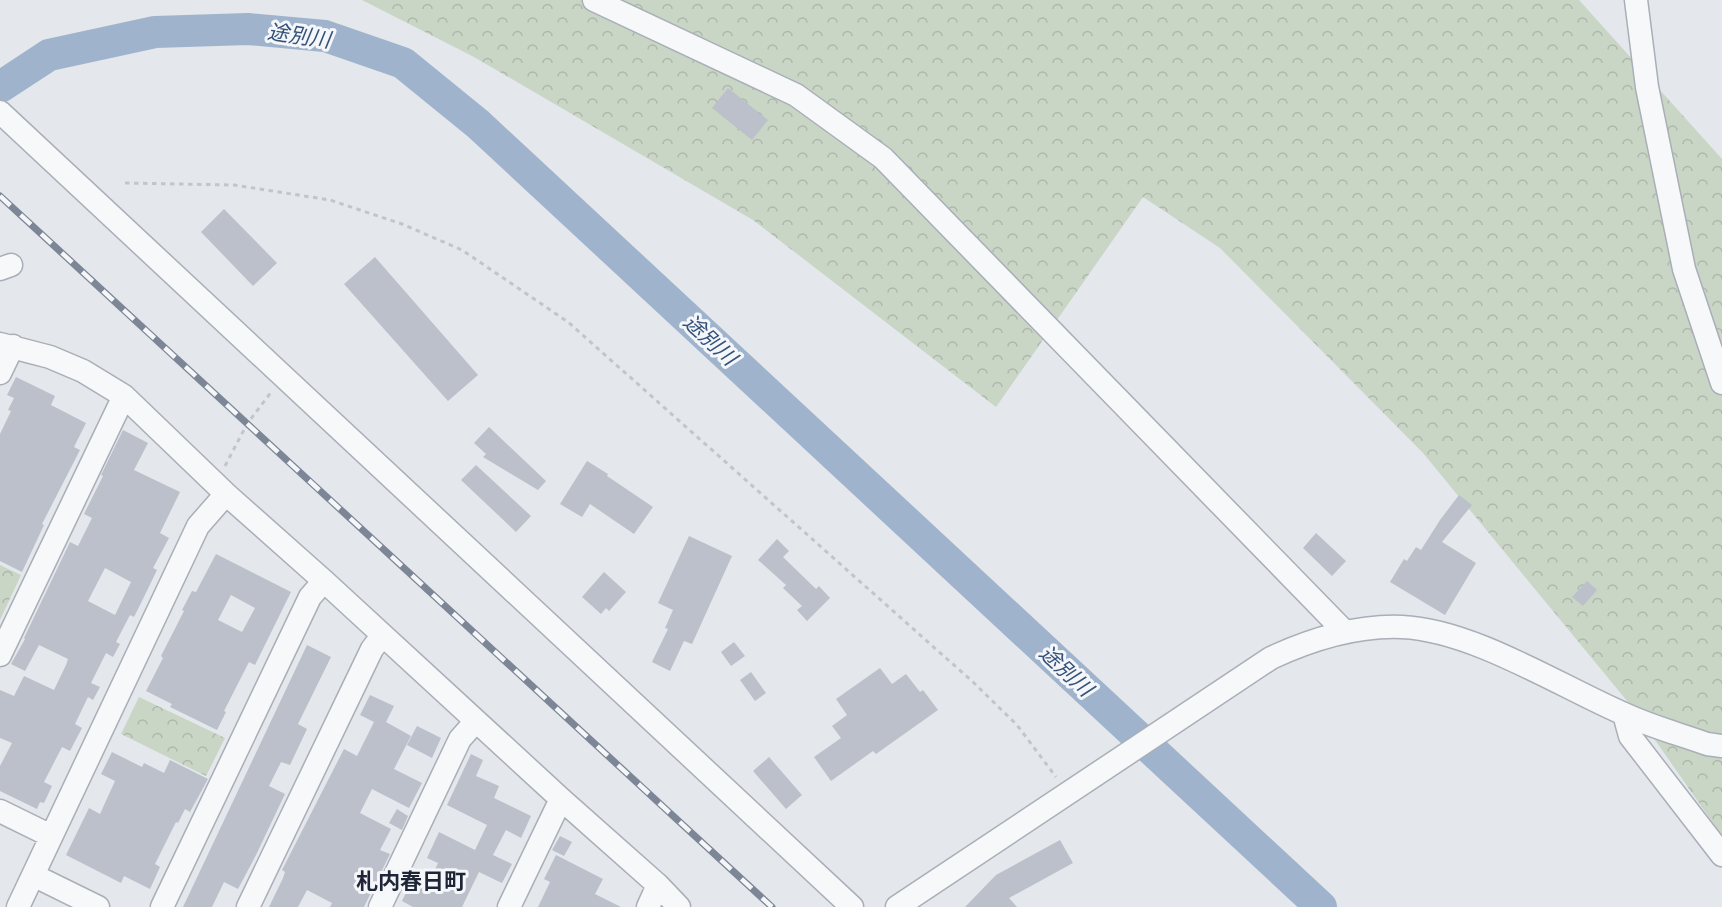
<svg xmlns="http://www.w3.org/2000/svg" width="1722" height="907" font-family="'Fira Sans','Noto Sans JP',sans-serif">
	<style>
		.forest { fill: url(#forest-crowns) }
		.lines { fill: none; stroke-linecap: round; stroke-linejoin: round }
		.river { stroke: #9fb4cc; stroke-width: 32 }
		.building { fill: #bbc0ca; fill-rule: evenodd }
		.minor-casing { stroke: #a9aeb7; stroke-width: 25 }
		.path { stroke: #c2c5cb; stroke-width: 3; stroke-dasharray: 4.5 4.5; stroke-linecap: butt }
		.minor { stroke: #f7f8fa; stroke-width: 22 }
		.rail-casing { stroke: #7d8696; stroke-width: 7 }
		.rail { stroke: #f4f6f9; stroke-width: 4.5; stroke-dasharray: 14; stroke-linecap: butt }
		.labels { text-anchor: middle; stroke-width: 6; stroke-linejoin: round; paint-order: stroke }
		.water-label { font-size: 21px; font-style: italic; fill: #34527a; stroke: #f4f6f9 }
		.quarter-label { font-size: 22px; font-weight: bold; fill: #1d2536; stroke: #f4f6f9 }
	</style>
	<defs>
		<pattern id="forest-crowns" width="20" height="18" patternUnits="userSpaceOnUse" patternTransform="scale(1.5)"><rect width="20" height="18" fill="#c9d6c5"/><path d="M2 6a3 3 0 1 1 6 0M12 15a3 3 0 1 1 6 0" fill="none" stroke="#adb8ab"/></pattern>
	</defs>
	<rect width="100%" height="100%" fill="#e4e7ec"/>
	<path class="forest" d="M362 0H1579L1722 159V836L1632 707 1423 453 1220 248 1143 197 996 407 753 220 474 57Z
		M0 565 21 575 0 620Z
		M139 697 225 738 206 776 121 734Z"/>
	<g class="lines">
		<path class="river" d="M0 87 49 55 155 32 248 29 325 36 403 63 478 124 1321 907"/>
	</g>
	<path class="building" d="M728 88 768 120 752 140 712 108Z
		M224 209 277 263 253 286 201 232Z
		M375 257 478 375 448 401 344 284Z
		M16 377 55 396 51 405 86 423 74 447 80 450 42 524 44 525 22 572 0 561V434L11 411 8 410 14 398 7 395Z
		M489 427 546 481 538 490 483 457 486 454 474 443Z
		M123 430 148 443 134 470 180 492 160 533 169 538 153 568 157 570 142 601 134 617 130 615 116 642 120 644 113 657 106 653 91 683 100 687 93 700 88 697 75 724 82 728 70 751 62 747 44 782 52 786 44 803 40 802 37 809 0 791V766L12 743 0 738V690L14 696 24 676 54 690 66 665 68 659 39 645 25 671 11 664 25 639 24 638 70 542 78 546 92 518 84 514 103 476 101 475ZM105 568 131 582 115 615 88 601Z
		M587 461 608 474 607 476 653 507 634 534 590 504 582 517 560 504Z
		M476 465 531 516 516 532 461 480Z
		M1459 495 1472 505 1442 542 1476 563 1445 615 1390 582 1404 559 1407 561 1416 547 1421 550 1440 520Z
		M1316 533 1346 561 1332 576 1303 548Z
		M689 536 732 556 692 644 684 641 670 671 652 662 668 629 665 628 673 610 658 603Z
		M777 539 789 551 783 557 816 589 819 586 830 598 807 621 797 610 802 606 783 588 786 585 758 560Z
		M216 554 291 592 255 665 249 662 224 711 226 712 217 730 170 707 172 704 146 691 163 658 161 656 184 611 182 610 192 591 196 592ZM231 595 255 608 242 632 218 620Z
		M604 572 626 592 609 611 606 608 601 614 582 597Z
		M1587 581 1597 590 1583 606 1572 597Z
		M734 642 745 656 731 666 721 652Z
		M307 645 331 657 298 724 307 729 290 765 281 762 269 786 285 794 256 855 238 889 224 882 212 907H183Z
		M880 668 892 684 906 674 920 692 923 690 938 710 876 754 873 751 831 781 814 757 841 738 832 726 847 715 836 699Z
		M751 672 766 693 755 701 740 680Z
		M370 695 394 706 386 722 411 736 394 769 422 783 409 808 372 789 360 813 391 829 380 850 390 854 364 907H330L332 903 307 890 298 907H269L283 878 285 872 282 870 344 749 357 756 374 722 360 715Z
		M417 726 441 738 432 758 407 745Z
		M112 752 142 767 144 763 164 773 170 760 208 779 190 812 185 809 178 823 176 822 155 864 160 867 150 889 124 876 121 883 66 855 89 808 100 814 115 781 101 774Z
		M471 754 483 760 476 776 499 786 494 798 531 816 521 838 506 830 493 855 512 864 502 883 479 872 462 907H413L402 901 409 886 414 889 416 884 426 889 438 863 427 858 439 832 475 850 487 825 447 805Z
		M769 757 802 795 786 809 753 771Z
		M397 809 408 816 402 830 389 823Z
		M560 836 572 842 564 856 552 850Z
		M1060 840 1073 863 1009 898 1017 907H965L996 875Z
		M556 855 603 879 595 894 621 907H538L550 882 544 879Z"/>
	<g class="lines">
		<defs>
			<path id="minor" d="M594 0 796 95 883 158 1345 632
				M1636 0 1647 87 1684 269 1722 383
				M0 112 852 907
				M0 269 11 265
				M0 344 50 357 83 371 124 396 226 494 324 581 561 799 658 885 679 907
				M0 373 13 346
				M0 655 124 396
				M1624 714 1630 736 1722 855
				M0 811 51 836
				M41 879 98 907
				M18 907 198 526 226 494
				M162 907 310 597 324 581
				M248 907 372 649 382 636
				M380 907 460 739 476 721
				M509 907 561 799
				M648 907 658 885
				M897 907 1271 658C1312 639 1356 625 1402 627 1472 630 1558 685 1622 713 1649 726 1679 734 1707 744L1722 746"/>
		</defs>
		<use href="#minor" class="minor-casing"/>
		<path class="path" d="M125 183 234 185 330 200 402 224 462 250 568 322 973 682 1017 725 1056 777
			M225 466 247 424 272 391"/>
		<use href="#minor" class="minor"/>
		<defs>
			<path id="rail" d="M0 196 772 907"/>
		</defs>
		<use href="#rail" class="rail-casing"/>
		<use href="#rail" class="rail"/>
	</g>
	<g class="labels">
		<g class="water-label">
			<text transform="translate(299 36) rotate(8)" y="7">途別川</text>
			<text transform="translate(710 340) rotate(43)" y="7">途別川</text>
			<text transform="translate(1066 671) rotate(43)" y="7">途別川</text>
		</g>
		<g class="quarter-label">
			<text x="411" y="889">札内春日町</text>
		</g>
	</g>
</svg>
